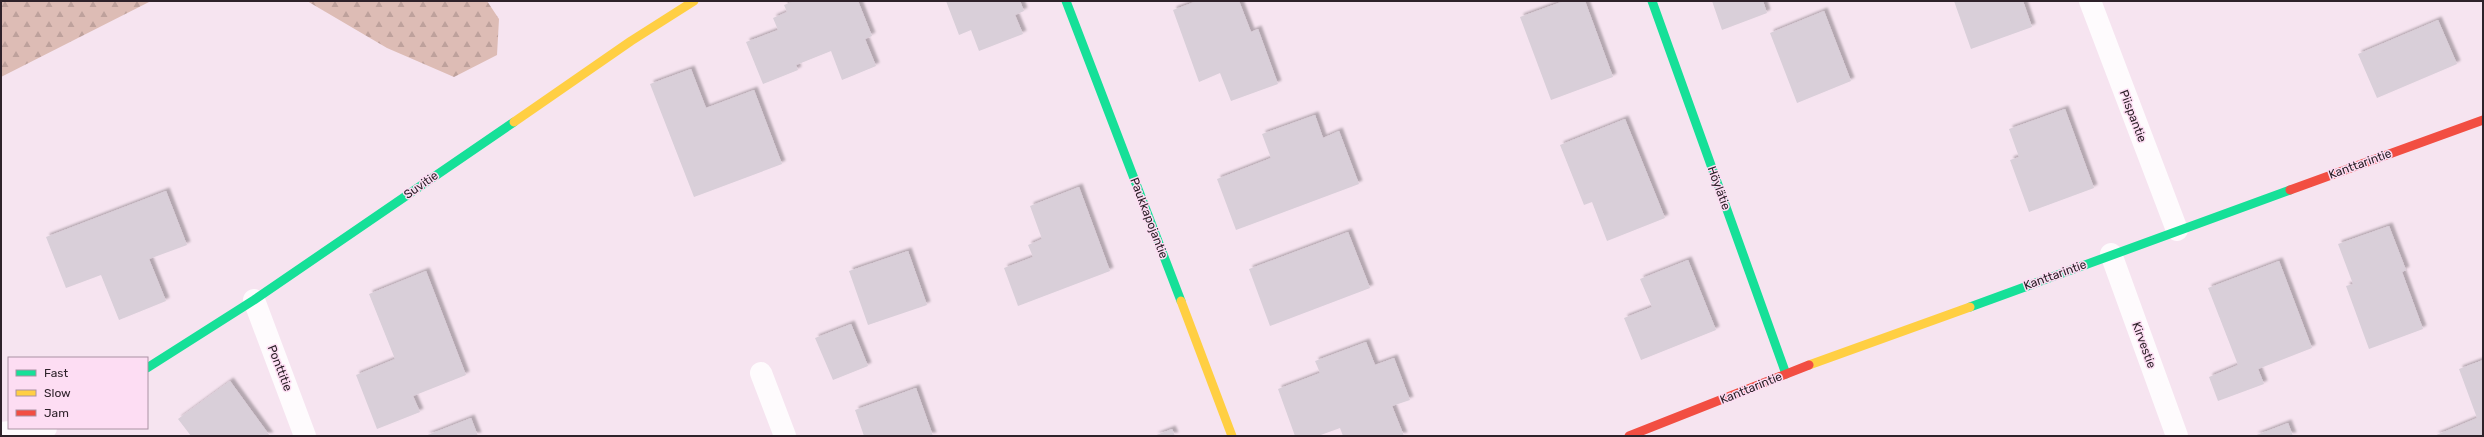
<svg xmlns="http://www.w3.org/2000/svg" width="2484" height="437" font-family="Rubik,sans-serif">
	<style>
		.forest { fill: url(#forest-firs) }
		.building { fill: #d9cfd9; filter: url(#shadow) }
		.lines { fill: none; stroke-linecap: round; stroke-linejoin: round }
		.street { stroke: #fefbfd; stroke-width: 22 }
		.fast { stroke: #16e098; stroke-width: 9 }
		.slow { stroke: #ffcf43; stroke-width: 9 }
		.jam { stroke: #f24e42; stroke-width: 9 }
		.labels { text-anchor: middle; stroke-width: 3; stroke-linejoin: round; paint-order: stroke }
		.street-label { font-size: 12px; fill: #2e222a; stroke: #fdddf3 }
	</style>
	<defs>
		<pattern id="forest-firs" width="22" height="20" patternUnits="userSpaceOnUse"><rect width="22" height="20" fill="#ddbcb5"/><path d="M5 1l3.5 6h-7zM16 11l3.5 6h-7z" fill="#bea19c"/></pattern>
		<filter id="shadow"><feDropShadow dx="3.5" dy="-3.5" stdDeviation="1" flood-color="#0004"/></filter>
	</defs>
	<rect width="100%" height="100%" fill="#f6e4f0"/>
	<path class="forest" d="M1 1H151L1 77Z
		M307 1H487L499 19 497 55 454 77 387 48Z"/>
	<path class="building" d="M794 1H858L872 36 865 39 876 66 842 80 831 51 796 65 798 70 763 84 746 42 778 30 773 18 787 12 784 5Z
		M946 1H1020L1024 11 1015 15 1023 34 979 51 971 30 959 35Z
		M1197 1H1239L1251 32 1258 29 1278 84 1231 101 1220 73 1199 82 1173 10Z
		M1564 1H1585L1613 77 1551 100 1520 17Z
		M1712 1H1763L1767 13 1722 30Z
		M1954 1H2023L2032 27 1971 49Z
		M1824 11 1851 81 1797 103 1770 33Z
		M2438 20 2457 64 2377 98 2358 54Z
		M691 69 706 108 754 90 782 164 694 197 650 84Z
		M2065 109 2094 188 2029 212 2010 160 2019 157 2009 129Z
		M1315 115 1323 138 1339 131 1359 184 1236 230 1217 179 1271 158 1262 134Z
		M1625 119 1665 218 1607 241 1592 202 1584 205 1560 145Z
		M1079 187 1110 271 1018 306 1004 268 1033 257 1028 245 1042 239 1030 206Z
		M166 191 187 245 149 259 166 301 119 320 101 275 66 288 46 237Z
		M2389 226 2406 270 2402 272 2423 329 2369 349 2346 286 2353 284 2338 244Z
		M1348 232 1370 288 1270 326 1249 269Z
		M908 251 927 305 868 325 849 271Z
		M1688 260 1716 330 1641 360 1624 318 1652 307 1640 279Z
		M2279 261 2312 348 2258 369 2264 384 2218 401 2209 377 2238 365 2208 288Z
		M426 271 466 375 413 396 420 412 377 429 356 375 395 359 369 294Z
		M851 324 868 366 833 380 815 338Z
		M1366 342 1375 365 1394 358 1410 400 1392 406 1404 436H1343L1340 428 1318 436H1295L1278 389 1320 373 1315 361Z
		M2483 360V436H2434L2477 418 2459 369Z
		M230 381 270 436H191L178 419Z
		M916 388 933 436H864L855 410Z
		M471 418 478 436H425Z
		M2288 423 2293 436H2254Z
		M1172 429 1175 436H1154Z"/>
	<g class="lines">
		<path class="street" d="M2090 1 2177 230
			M2111 254 2177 436
			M254 300 305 436
			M761 373 785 436
			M1 433 46 428"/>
		<path class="fast" d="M1066 1 1181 301
			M1652 1 1786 374
			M1970 307 2290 190
			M147 368 254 300 514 122"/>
		<path class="slow" d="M514 122 631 41 694 1
			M1181 301 1232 436
			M1809 365 1970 307"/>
		<path class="jam" d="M2290 190 2483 120
			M1629 436 1809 365"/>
	</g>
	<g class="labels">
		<g class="street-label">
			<text transform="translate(2133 116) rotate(69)" y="4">Piispantie</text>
			<text transform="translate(2360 164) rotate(-20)" y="4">Kanttarintie</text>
			<text transform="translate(421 185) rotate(-35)" y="4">Suvitie</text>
			<text transform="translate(1719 188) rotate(70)" y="4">Höylätie</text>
			<text transform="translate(1149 218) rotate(69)" y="4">Paukkapojantie</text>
			<text transform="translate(2055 275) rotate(-20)" y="4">Kanttarintie</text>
			<text transform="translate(2144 345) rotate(70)" y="4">Kirvestie</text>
			<text transform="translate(280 368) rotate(69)" y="4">Ponttitie</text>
			<text transform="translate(1751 388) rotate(-22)" y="4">Kanttarintie</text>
		</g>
	</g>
	<rect width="2484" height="437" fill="none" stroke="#2e222a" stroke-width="4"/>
	<rect x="8" y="357" width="140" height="72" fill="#fdddf3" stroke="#aa92a3"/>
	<rect x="16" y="370" width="20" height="6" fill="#16e098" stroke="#aa92a3"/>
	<text x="44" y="377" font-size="12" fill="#2e222a">Fast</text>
	<rect x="16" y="390" width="20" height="6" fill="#ffcf43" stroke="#aa92a3"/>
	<text x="44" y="397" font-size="12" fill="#2e222a">Slow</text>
	<rect x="16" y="410" width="20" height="6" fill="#f24e42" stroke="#aa92a3"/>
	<text x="44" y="417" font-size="12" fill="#2e222a">Jam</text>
</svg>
